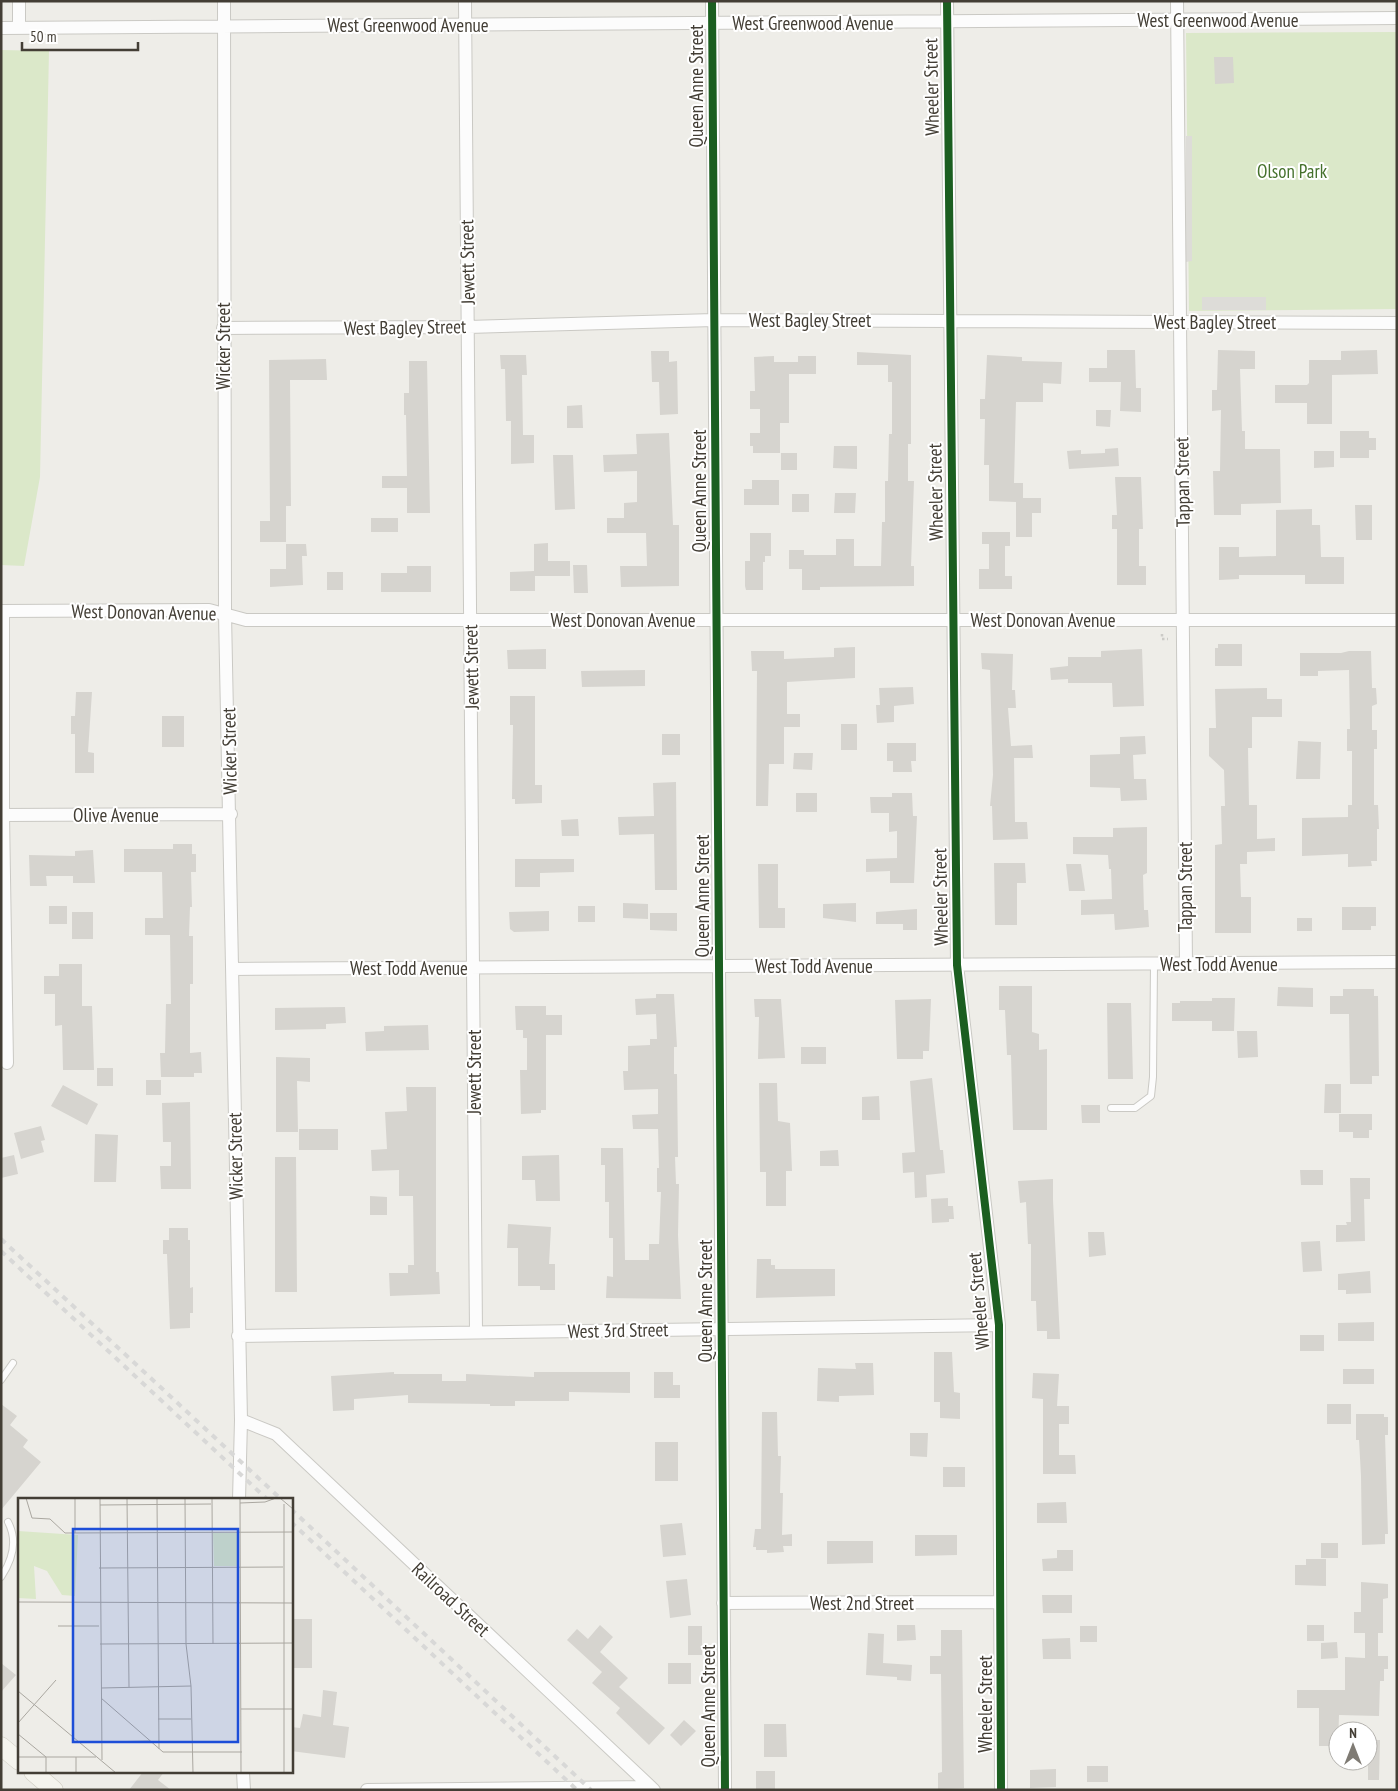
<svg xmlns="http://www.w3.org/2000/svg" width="1398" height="1791" font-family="'PT Sans Narrow',sans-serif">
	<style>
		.green { fill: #dbe8c9 }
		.parking { fill: #dddcd8 }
		.building { fill: #d6d4cf }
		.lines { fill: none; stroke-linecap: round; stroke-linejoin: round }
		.service-casing { stroke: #cac9c4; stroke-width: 8 }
		.minor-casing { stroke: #cac9c4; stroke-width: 14 }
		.secondary-casing { stroke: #cdcabf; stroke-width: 19 }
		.path { stroke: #cccbc7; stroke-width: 2.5; stroke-dasharray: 2.5 2.5; stroke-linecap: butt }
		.service { stroke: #fcfcfc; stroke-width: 6 }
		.minor { stroke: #fcfcfc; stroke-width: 12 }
		.secondary { stroke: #f5f4ee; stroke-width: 18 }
		.rail { stroke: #d8d8d7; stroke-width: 4; stroke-dasharray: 6 6; stroke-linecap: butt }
		.cycleway-casing { stroke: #fff; stroke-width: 11 }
		.cycleway { stroke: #1b5e20; stroke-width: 8 }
		.labels { text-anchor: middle; stroke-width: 4; stroke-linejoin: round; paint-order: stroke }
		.street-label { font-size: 19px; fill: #433e35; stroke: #fff }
		.park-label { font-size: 19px; fill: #45712c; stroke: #fff }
		.inset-road { fill: none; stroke: #aaa7a0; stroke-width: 1 }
		.view { fill: #1d4ed8; fill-opacity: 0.15; stroke: #1d4ed8; stroke-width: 2.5 }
		.inset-edge { fill: none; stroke: #433e35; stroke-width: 2.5 }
	</style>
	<rect width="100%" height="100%" fill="#eeede8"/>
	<path class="green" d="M1397 32V309L1189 311 1186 33Z
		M1 50 49 51 40 477 24 566 1 565Z"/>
	<path class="parking" d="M1186 136H1192V261L1186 262Z
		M1202 297H1266V310H1202Z"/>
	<path class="building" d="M1214 57H1233L1234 83 1215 84Z
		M1107 350H1135L1136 388H1141V412L1120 411 1121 382H1089V368H1107Z
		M1218 350 1255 351V369H1240L1242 431H1245V449H1280L1281 503 1241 504V515H1214L1213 471H1220L1221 410 1212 411V390H1217Z
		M1377 350 1378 374 1332 375V424H1307V403H1275V385H1307L1309 383V360H1341V351Z
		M651 351H669V362L677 361 678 414 660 415 659 382H652Z
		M857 352 911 355V444H908V481H914L911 566H914V586L820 587V590H802V569H789V550H804V555H836V539H854V566H881L882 522H885V481H888L889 434H892V382H888V365H857Z
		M500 355H526L527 375H522L523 435H534V463L511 464V421H506L505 369H501Z
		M987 355 1022 357V361L1062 362 1061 384 1043 383V402H1016L1014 483H1023V498H1041V513H1032V537H1016V502L989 501V465H984L985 419H980V399H985Z
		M774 356V362H798V356H816V374H789V423H780V453H753V446H750V433H760V409H750V391H755L754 357Z
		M326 359 327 380H290L291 506H286V542H260V521H270L269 360Z
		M409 361H427L430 513H407V488H382V476H407L406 415H404V393H409Z
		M582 405 583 428H567V406Z
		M1096 410H1111L1110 427 1096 426Z
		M1340 431H1369V438H1376V450H1369V458H1340Z
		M669 433 673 525H679V586L621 587 620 566H647L646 533H607V518H624V503L637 502V471L604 472 603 455 637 454 636 434Z
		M834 446H857V469L833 468Z
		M1118 448 1119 466 1069 469 1067 451 1081 450V454L1105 453V449Z
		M1314 451H1334V467L1314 468Z
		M781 453H797V470H781Z
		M553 455H573L575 509 555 510Z
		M1115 477H1141L1143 529H1139V566H1146V585H1117V529H1112V515H1117Z
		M752 480H779V505H744V489H752Z
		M835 493H856L855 513H834Z
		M792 494H809V512H792Z
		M1355 505H1372V540H1356Z
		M1312 509V525H1320L1321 557H1344V584H1305V575H1239V579L1219 580V547H1239V557L1276 556V510Z
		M371 518H398V532H371Z
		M982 532H1010V546H1005V576H1012V589H979V569H989V544H982Z
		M750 533H771V556H765V562H763V590H746L745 586V561H750Z
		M548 543V561H570V576H535V591H510V572L534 571V544Z
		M286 544H306L307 556H302L303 585 270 587V569H286Z
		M573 565H587L588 593H574Z
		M407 566H431V592H381V573H407Z
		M327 572H343V590H327Z
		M1218 644H1242V666H1215V648H1218Z
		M855 647V678L787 682V714H800V727H784V764H769L768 806H756L757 671H752L751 651H784V659L834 657V648Z
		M546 649V669H508L507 650Z
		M1142 649 1144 706 1113 707 1112 683H1068V679L1051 680 1050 668 1068 666V657H1101V651Z
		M1349 651H1371L1372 686V688H1376L1377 704 1372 706V730H1377V749H1374V805H1378L1379 829H1377V861H1371L1372 866 1348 867V854L1302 856V818L1348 817V805H1352V751H1347V729H1350L1349 670 1318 671V676H1300V653H1341Z
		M981 653 1013 654 1012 690H1015L1016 708H1008L1011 746 1032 745 1033 758H1014L1015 822H1027L1028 839 993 840 992 806H990L993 775 990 670 982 669Z
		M645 670V686L582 687 581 671Z
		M913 687 914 704 894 706V722L877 723 876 705H880L879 688Z
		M1267 688V699H1282V717H1252V748H1248L1249 805H1257V839L1275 838V851L1247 852V864H1240L1241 897H1251V933H1215V845L1222 844 1221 806H1225L1224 770 1209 756V728H1216L1215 689Z
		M76 692H92L88 752 94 753V773H75V734H71V716H75Z
		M510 696H535V785H542V803L515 804V799H512L513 725H510Z
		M162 716H184V747H162Z
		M841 724H857V750H841Z
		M662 734H680V755H662Z
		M1145 736 1146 754 1133 755 1134 779H1146L1147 800 1121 801 1120 788 1090 787V755L1120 754V737Z
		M1298 741 1321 742 1320 779H1296Z
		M887 743H916V761H911L912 772H893V761H887Z
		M794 753H813L812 770 793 769Z
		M676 782 677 890H655L654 834 619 835 618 817 654 816 653 783Z
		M796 793H817V812H796Z
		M892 793H912L913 816H917L914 883H890V871L866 872V859L897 858V831L889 832V813H871L870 797H892Z
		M578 819 579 836H562L561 820Z
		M1147 827V873L1143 875 1144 910H1148L1149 927 1115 930 1114 914 1081 915V900L1112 899 1111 869H1109L1108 855 1073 854V837H1113V828Z
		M173 844H192V854H196V872H191L192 907H190L189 936H193V984H190V1053L201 1052 202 1073H194V1077H161L160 1053H165L166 1004H171L170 935H145V918H163L162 872H124V849H173Z
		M93 850 95 883H73V876H46L47 886H30L29 855 75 856V851Z
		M515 859H574V872L540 873V887H515Z
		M994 863H1025L1026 883H1017V925H995Z
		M758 864H778V908H785V928H759Z
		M1066 864H1081L1085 891H1069Z
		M623 903 648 904V919L623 918Z
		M856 903V922L823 918V904Z
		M49 906H67V924H49Z
		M578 906H595V922H578Z
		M1342 907H1376V926H1371V930H1342Z
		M917 909V930H903V924H876V912Z
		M549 911V931L514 932 510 929 509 912Z
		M72 912H93V939H72Z
		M650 913H677V931L650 930Z
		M1297 918H1312V931H1297Z
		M59 964H82V1006H92L94 1070H63L62 1025 55 1026V994H44V976H59Z
		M999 986H1032V1032L1039 1034V1050L1047 1049V1130H1013L1011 1055H1007L1005 1010H999Z
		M1278 987 1313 988V1007L1277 1006Z
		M1343 989H1374V996H1378L1379 1076H1372V1084H1350L1349 1014H1330V996H1343Z
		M656 994H674L677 1047H674V1074H677L678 1157H675L676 1184H679L678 1235 681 1299 606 1298 607 1276 613 1277V1238H609V1202H605V1165H601V1148H623L625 1260H649V1244H659L661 1192H657V1168H659L658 1129H633L632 1115 658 1114V1089L624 1090 623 1071H628V1046L650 1045V1039H657L656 1014 636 1015 635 999 656 998Z
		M1212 998H1235L1234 1031H1212V1021H1172V1003H1180V1001H1212Z
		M754 999H781L785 1058 758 1059 759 1017H755Z
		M931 999 929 1051H923V1059H897L895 1000Z
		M1107 1003H1131L1133 1079H1108Z
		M515 1006H546V1015H562V1035H546V1110H541V1113L521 1114 520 1070H527V1038H523V1030H516Z
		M345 1007 346 1023 326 1024V1029L275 1030V1008Z
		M428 1025 429 1050 366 1051 365 1032 384 1031V1026Z
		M1237 1031H1257L1258 1057 1238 1058Z
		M801 1047H826V1064H801Z
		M276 1057 310 1058V1082L297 1081 298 1132H276Z
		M97 1068H113V1086H97Z
		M932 1078 940 1150H943L945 1173 926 1175 927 1197 915 1198 914 1172 903 1173 902 1153 915 1152 910 1081Z
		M146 1080H161V1095H146Z
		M759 1083H777L778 1121 790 1123 792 1171H786V1206H766V1172H760Z
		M1325 1084H1341V1113H1324Z
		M63 1085 98 1104 87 1125 51 1106Z
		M406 1087H436V1272H439L440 1294 390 1296 389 1273H408V1265H414L413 1196H399V1170L372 1171 371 1150 387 1149 385 1112 407 1111Z
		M879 1096 880 1120H862V1097Z
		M190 1102 191 1189H161L160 1166H171V1142H163L162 1103Z
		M1081 1105H1100V1123H1082Z
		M1339 1114H1372V1130H1369V1138H1353V1132H1339Z
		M41 1126 45 1140 41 1141 44 1152 21 1159 14 1133Z
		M299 1129H338V1150H299Z
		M95 1134 118 1135 116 1182H94Z
		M838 1150 839 1166H820V1151Z
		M14 1155 18 1174 1 1178V1158Z
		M559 1155 560 1201H536L535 1180H522V1156Z
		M275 1157H296L297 1292H275Z
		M1300 1170H1323V1185H1301Z
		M1350 1178H1370V1199H1364L1365 1241 1336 1242V1225H1347L1346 1222H1351Z
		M1053 1179V1200L1060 1339H1047V1331H1037L1036 1301H1031V1244H1028L1026 1202 1020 1203 1018 1181Z
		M370 1196 387 1197V1215H370Z
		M948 1198V1206H953L954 1219H949V1222L932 1223 931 1199Z
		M508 1224 551 1227 549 1264H555V1290H540V1286H518V1248H507Z
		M169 1228H188V1240H190V1288L193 1287V1313H190V1328L170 1329 167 1254H163V1240H169Z
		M1088 1232H1104L1106 1255 1089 1257Z
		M1320 1241 1322 1271 1303 1272 1301 1242Z
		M757 1259H771V1265H775V1269H835V1296L756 1298Z
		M1370 1271 1371 1293 1346 1294V1290H1338V1274Z
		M1374 1322V1341H1338V1323Z
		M1300 1335H1324V1351H1300Z
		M934 1352H952L954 1392 960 1393V1419L940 1418V1402H934Z
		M855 1363H873L874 1395 839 1396V1402L817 1401 818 1368 856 1369Z
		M1343 1369H1374V1384H1343Z
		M394 1372V1374H442V1381H466V1374L534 1377V1372H630V1393L569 1392V1401H515V1406H490V1404L408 1403V1395L354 1399V1410L333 1411 331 1376Z
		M654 1372H673V1385H680V1398H654Z
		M1033 1373 1059 1374 1057 1406H1069V1424H1059V1455H1075L1076 1474H1043V1399L1032 1398Z
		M1 1404 17 1416 10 1425 28 1440 23 1447 41 1462 1 1510Z
		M1327 1404H1351V1424H1327Z
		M762 1412H777L778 1456H781L780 1493H783L782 1535 792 1534V1546H783L784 1552 767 1553V1550H756V1547H753L755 1529H761Z
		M1356 1414H1384V1417H1388V1435H1385L1388 1534H1385V1544L1362 1545 1361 1476 1359 1440H1356Z
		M910 1433H928L927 1457 910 1456Z
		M655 1442H678V1481H655Z
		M943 1467H965V1487H943Z
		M1066 1502 1067 1523H1037V1503Z
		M682 1523 686 1555 663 1557 660 1525Z
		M915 1535H957V1555L915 1556Z
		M827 1541H873V1563L827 1564Z
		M1321 1543H1338V1558H1321Z
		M1057 1550H1073V1571H1043L1042 1559 1057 1558Z
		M1306 1559H1326V1586L1295 1585V1565H1306Z
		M687 1579 691 1615 670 1618 666 1581Z
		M1361 1582 1388 1584V1598L1383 1599V1633H1378V1656H1388V1669H1384V1681H1380L1379 1716 1339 1715 1338 1746H1319V1708H1297V1690H1345V1657L1365 1658V1633H1354V1612H1361Z
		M1042 1595H1072V1613H1043Z
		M291 1619H312V1668H291Z
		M600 1625 613 1637 600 1652 628 1678 619 1687 665 1728 649 1745 616 1713 620 1708 592 1683 602 1672 567 1640 577 1629 588 1639Z
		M897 1625H915L916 1640 897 1641Z
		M1307 1625H1324V1641H1307Z
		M688 1626H702V1655H688Z
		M1080 1626H1097V1642H1080Z
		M941 1630H962L964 1788 938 1789V1773L942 1772 941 1674H930V1656H941Z
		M868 1633 884 1634 883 1663 912 1665 911 1681 897 1680V1677L866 1675Z
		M1070 1638 1071 1659H1043L1042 1639Z
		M1337 1642 1338 1658 1321 1659V1643Z
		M1 1663 16 1675 1 1692Z
		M668 1663H691V1684H668Z
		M323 1690 337 1692 333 1725 349 1727 345 1758 291 1751V1727L300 1728 303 1714 321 1717Z
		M684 1720 696 1731 681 1746 670 1735Z
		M764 1724H786L787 1757H764Z
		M1368 1740H1380L1379 1780H1368Z
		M1087 1766H1108V1782H1087Z
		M1056 1769V1787L1030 1788V1770Z
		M756 1771H775V1789H756Z
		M143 1772H164L158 1780 171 1790H129Z"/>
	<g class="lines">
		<defs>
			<path id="service" d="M1111 1108H1135L1151 1096 1153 1077 1154 964
				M1 1380 13 1363
				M1 1577C13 1559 18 1541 8 1522"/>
			<path id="minor" d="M19 1V28
				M224 1 225 614 241 1420 239 1500
				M465 1 476 1332
				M712 1 725 1790
				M947 1 957 965 999 1325 1001 1790
				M1177 1 1186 964
				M1 28 1397 18
				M223 328 468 327 714 320 1397 323
				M1 611 209 610 246 620H1397
				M3 611V815L7 1063
				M1 815 231 814
				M232 969 1397 962
				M238 1336 999 1325
				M241 1420 276 1434 654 1790
				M723 1603 1000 1602
				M243 1772 244 1790
				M367 1790 651 1787"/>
			<path id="secondary" d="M1 1746 19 1761
				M33 1772 54 1790"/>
		</defs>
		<use href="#service" class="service-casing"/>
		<use href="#minor" class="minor-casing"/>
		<use href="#secondary" class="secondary-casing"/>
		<path class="path" d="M1162 634V639H1168"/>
		<use href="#service" class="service"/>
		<use href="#minor" class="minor"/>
		<use href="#secondary" class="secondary"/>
		<path class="rail" d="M1 1239 282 1500
			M1 1251 268 1500
			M291 1509 591 1790
			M291 1522 577 1790"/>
		<defs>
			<path id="cycleway" d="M712 1 725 1790
				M947 1 957 965 999 1325 1001 1790"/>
		</defs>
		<use href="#cycleway" class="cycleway-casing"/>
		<use href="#cycleway" class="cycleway"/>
	</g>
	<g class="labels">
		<g class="street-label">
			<text x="1218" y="27">West Greenwood Avenue</text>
			<text x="813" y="30">West Greenwood Avenue</text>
			<text x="408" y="32">West Greenwood Avenue</text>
			<text transform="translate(696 86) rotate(-90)" y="7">Queen Anne Street</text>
			<text transform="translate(931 87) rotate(-91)" y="7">Wheeler Street</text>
			<text transform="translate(467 262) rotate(-91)" y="7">Jewett Street</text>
			<text x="810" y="327">West Bagley Street</text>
			<text x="1215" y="329">West Bagley Street</text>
			<text transform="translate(405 327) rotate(-1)" y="7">West Bagley Street</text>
			<text transform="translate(223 346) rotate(-90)" y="7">Wicker Street</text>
			<text transform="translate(1182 482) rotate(-91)" y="7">Tappan Street</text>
			<text transform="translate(699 491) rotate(-90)" y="7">Queen Anne Street</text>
			<text transform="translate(935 492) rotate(-91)" y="7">Wheeler Street</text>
			<text transform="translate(144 612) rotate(1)" y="7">West Donovan Avenue</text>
			<text x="623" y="627">West Donovan Avenue</text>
			<text x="1043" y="627">West Donovan Avenue</text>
			<text transform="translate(471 667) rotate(-91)" y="7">Jewett Street</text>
			<text transform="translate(229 751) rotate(-91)" y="7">Wicker Street</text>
			<text x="116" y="822">Olive Avenue</text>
			<text transform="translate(1185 887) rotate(-90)" y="7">Tappan Street</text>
			<text transform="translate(702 896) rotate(-90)" y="7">Queen Anne Street</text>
			<text transform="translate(940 897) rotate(-91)" y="7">Wheeler Street</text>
			<text x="1219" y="971">West Todd Avenue</text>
			<text x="814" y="973">West Todd Avenue</text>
			<text x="409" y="975">West Todd Avenue</text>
			<text transform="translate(474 1072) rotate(-90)" y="7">Jewett Street</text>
			<text transform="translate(235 1156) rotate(-91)" y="7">Wicker Street</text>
			<text transform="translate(705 1301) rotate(-90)" y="7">Queen Anne Street</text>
			<text transform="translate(978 1301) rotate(-95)" y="7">Wheeler Street</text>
			<text transform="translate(618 1330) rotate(-1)" y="7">West 3rd Street</text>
			<text transform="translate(451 1599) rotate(43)" y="7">Railroad Street</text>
			<text x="862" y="1610">West 2nd Street</text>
			<text transform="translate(985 1704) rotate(-90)" y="7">Wheeler Street</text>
			<text transform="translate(708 1706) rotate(-90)" y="7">Queen Anne Street</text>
		</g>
		<g class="park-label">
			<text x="1292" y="178">Olson Park</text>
		</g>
	</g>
	<g transform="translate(18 1498)">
		<rect width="275" height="275" fill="#eeede8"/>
		<path d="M0 33 60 37 57 98 44 97 29 73 16 68 18 101 0 100ZM195 35H220L221 68H196Z" fill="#dbe8c9"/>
		<path class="inset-road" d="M8 0 14 20 32 21 47 35 275 34M82 0 84 262M109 0 111 189M139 0 141 251M167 0 168 146 173 188 175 275M194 0 195 146M222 0 223 275M262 0 275 11M222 5 247 4 258 0M266 6V275M82 7 193 6M57 35V0M81 70 265 69M0 104 275 105M55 104V157M40 128H81M82 146 275 145M83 190 173 188M0 193 98 275M83 200 145 254H224M223 211H275M140 221H173M0 225 38 182M0 236 28 259V275M83 244 132 243M0 259H78M58 259V275"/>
		<path class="view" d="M55 31H220V244H55Z"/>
		<rect width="275" height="275" class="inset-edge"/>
	</g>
	<rect width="1398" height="1791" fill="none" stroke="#433e35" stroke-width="5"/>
	<g transform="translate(1353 1746)"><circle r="24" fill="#ffffff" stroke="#b4b2ae"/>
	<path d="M0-4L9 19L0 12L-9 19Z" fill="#7f7b74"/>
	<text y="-8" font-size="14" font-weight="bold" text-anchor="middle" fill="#433e35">N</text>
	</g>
	<path d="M22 42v8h116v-8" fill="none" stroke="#433e35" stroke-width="2.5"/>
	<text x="30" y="42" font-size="15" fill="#433e35" stroke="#ffffff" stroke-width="4" paint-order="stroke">50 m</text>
</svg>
